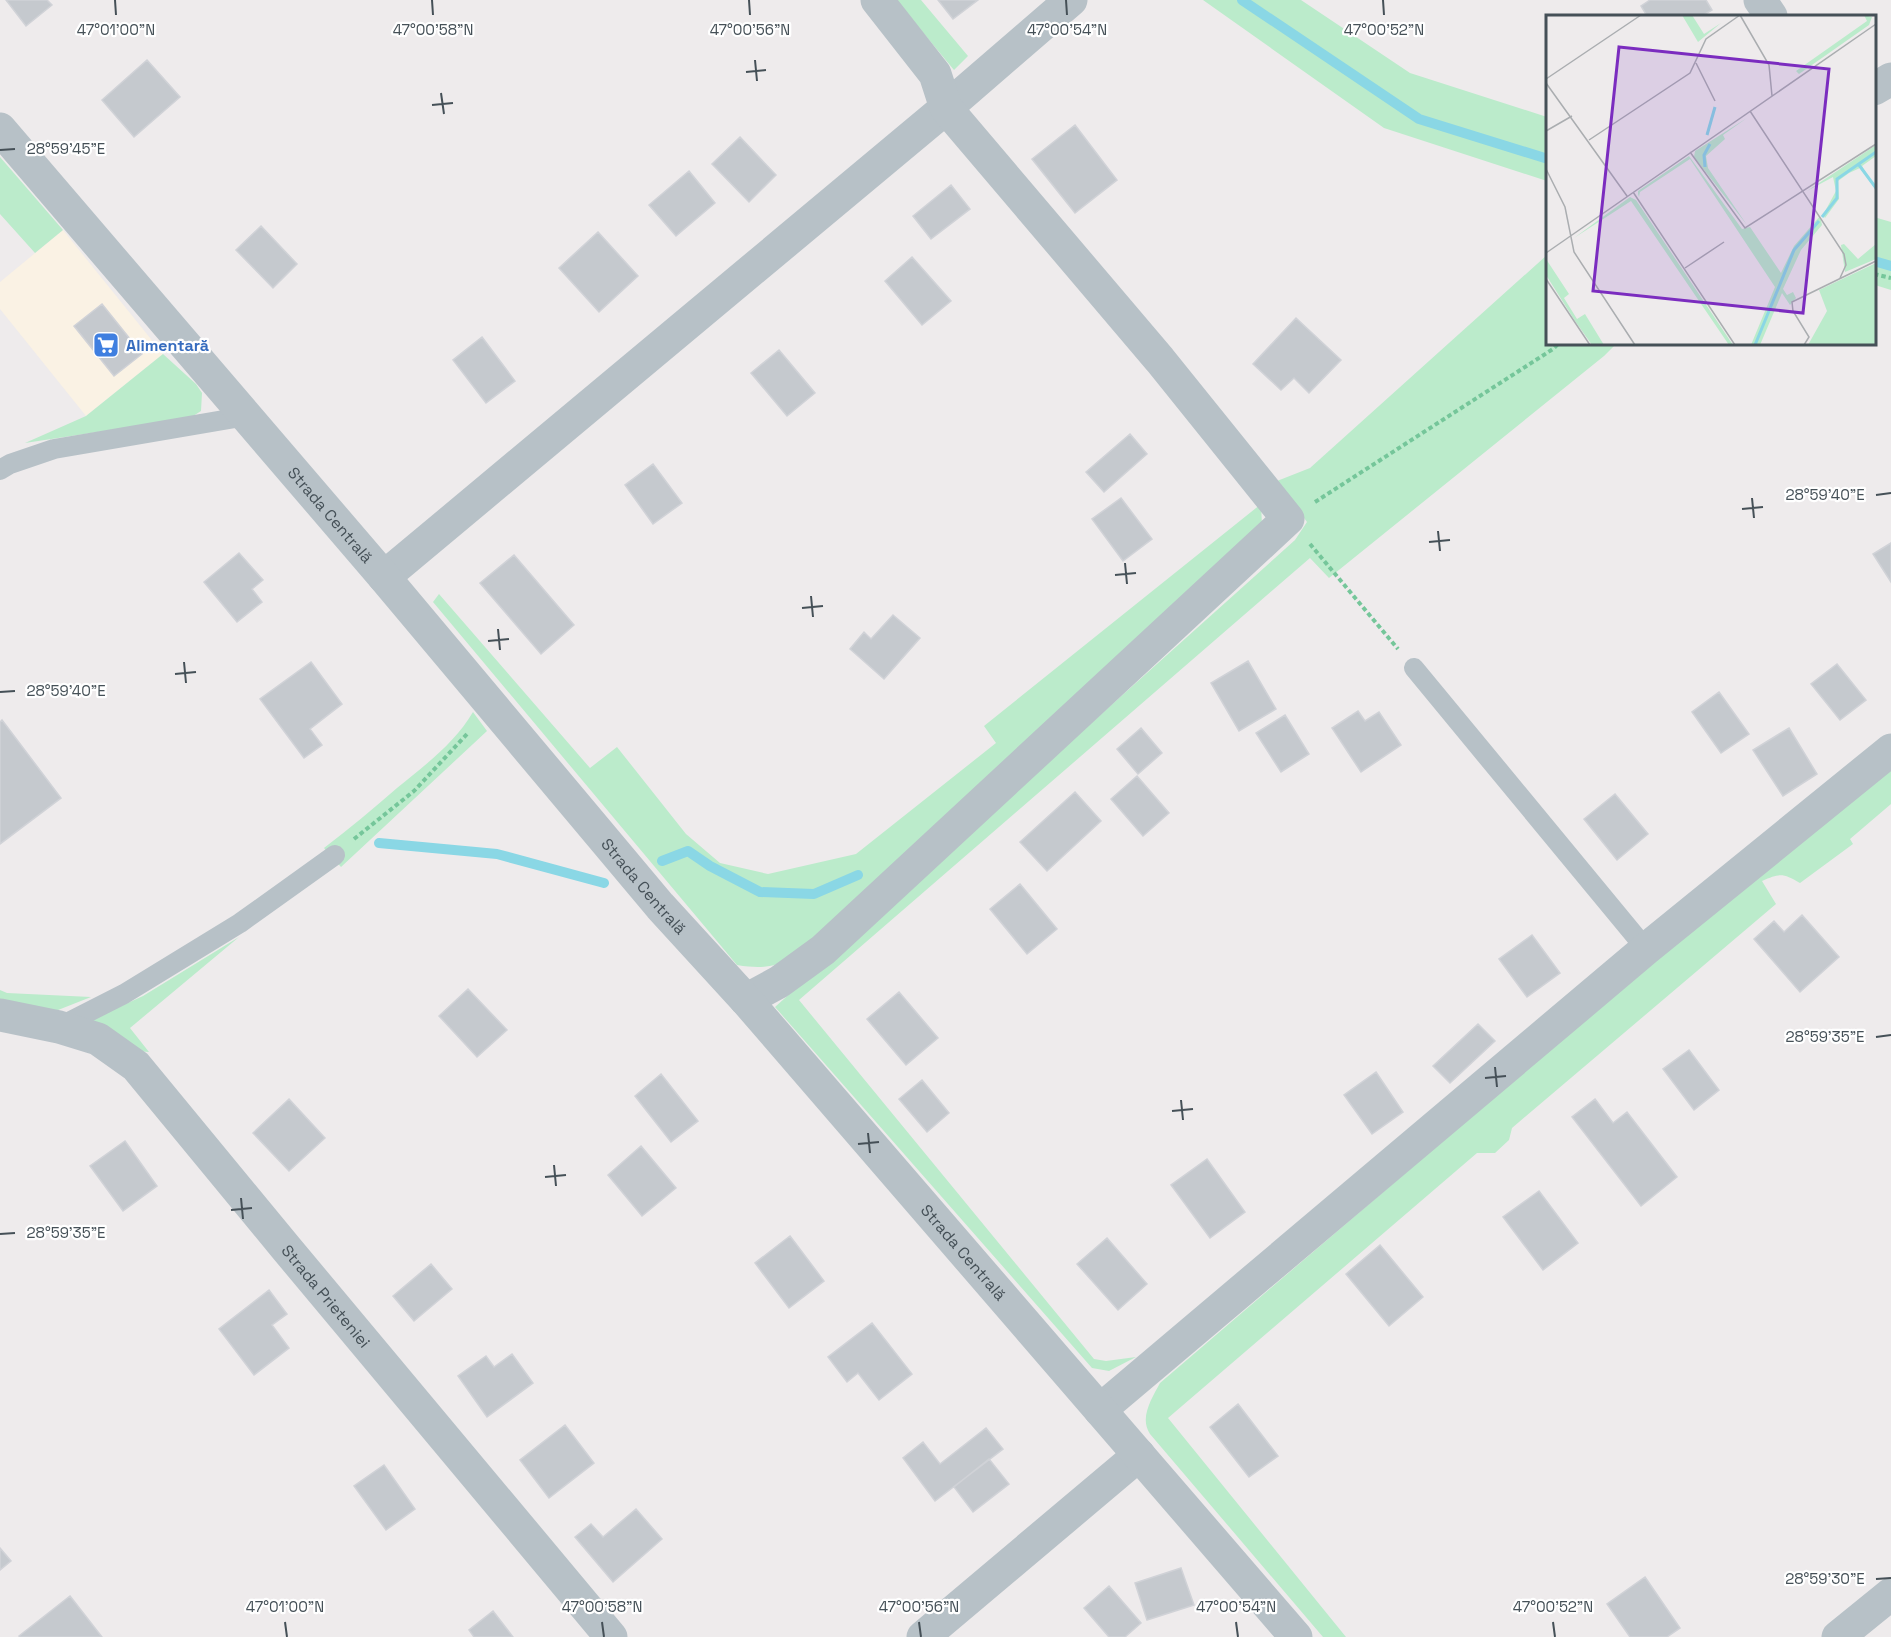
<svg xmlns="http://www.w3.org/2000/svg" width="1891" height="1637" font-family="'Space Grotesk',sans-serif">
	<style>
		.commercial { fill: #faf2e4 }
		.green { fill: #bbebcb }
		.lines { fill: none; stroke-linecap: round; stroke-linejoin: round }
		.stream { stroke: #8ad7e5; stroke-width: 10 }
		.building { fill: #c5c9ce; stroke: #d0d2d7; stroke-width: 1.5 }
		.path { stroke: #75c69a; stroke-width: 4; stroke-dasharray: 4.5 3; stroke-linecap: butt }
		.service { stroke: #b7c1c7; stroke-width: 20 }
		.minor { stroke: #b7c1c7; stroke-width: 33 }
		.tertiary { stroke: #b7c1c7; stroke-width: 33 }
		.ticks { fill: none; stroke: #455057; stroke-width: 2 }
		.labels { text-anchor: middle; stroke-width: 4.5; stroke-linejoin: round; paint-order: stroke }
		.shop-label { font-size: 16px; font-weight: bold; fill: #366cbe; stroke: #fff; text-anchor: start }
		.street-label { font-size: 16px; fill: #455057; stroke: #fff }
		.inset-river { fill: none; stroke: #8ad7e5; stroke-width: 3 }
		.inset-road { fill: none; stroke: #aaadb0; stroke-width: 1.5 }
		.view { fill: #7b2cbf; fill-opacity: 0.15; stroke: #7b2cbf; stroke-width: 3 }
		.inset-edge { fill: none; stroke: #455057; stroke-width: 3 }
		.ticks-label { font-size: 15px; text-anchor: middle; fill: #455057; stroke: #fff; stroke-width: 4.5; stroke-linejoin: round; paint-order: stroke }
	</style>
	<rect width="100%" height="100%" fill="#eeebec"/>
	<path class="commercial" d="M63 230 163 354 86 416 0 309V282Z"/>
	<path class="green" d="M896 0H921L968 56 954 70Z
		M1203 0H1301L1410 73 1547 117V181L1384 128Z
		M0 157 63 230 35 253 0 214Z
		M1874 217 1891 222V290L1875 285Z
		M1547 255 1548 344H1616L1604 356 1329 578 1310 558 799 1000 1094 1359 1106 1361 1136 1357 1109 1371 1092 1368 775 1007 1295 540 1307 522 1277 481 1310 468Z
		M163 354 196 384 202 393 201 411 190 418 25 443 86 416Z
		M1261 504 1262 525 821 938C787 960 779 972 737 965L433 602 439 594 590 768 617 747 686 834 720 863 768 874 856 854 996 743 984 726Z
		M473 712 487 731 341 867 324 848C349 829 373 809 397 788 424 766 455 743 473 712Z
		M1891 763V804L1850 839 1853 844 1800 883C1783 873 1780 873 1762 881L1776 904 1512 1128 1509 1140 1495 1153H1477L1168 1418 1346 1637H1323L1150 1434C1139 1418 1152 1398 1160 1383L1716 907Z
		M239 937 130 1028 149 1052 136 1051 86 1022 143 996Z
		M0 990 7 993 91 997 53 1012 0 1005Z"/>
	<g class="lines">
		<path class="stream" d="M1242 0 1419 119 1548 159
			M1874 261 1891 266
			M379 843 497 854 604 883
			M662 861 688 851 710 866 760 892 814 894 858 875"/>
	</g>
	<path class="building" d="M6 0H47L52 5 26 26Z
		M938 0H978L953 19Z
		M1650 0H1706L1712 10 1702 16H1647L1641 6Z
		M147 60 180 97 134 137 102 100Z
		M1075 125 1117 180 1075 213 1032 159Z
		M740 137 776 175 749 202 712 164Z
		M689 171 715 203 676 236 649 205Z
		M951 185 970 209 931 239 913 216Z
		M261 226 297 264 273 288 236 250Z
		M598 232 638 276 599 312 559 268Z
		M912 257 951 301 922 325 885 281Z
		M102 304 142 354 114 376 74 326Z
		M1296 318 1341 360 1309 393 1294 378 1281 390 1253 364Z
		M482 337 515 381 486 403 453 360Z
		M779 350 815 393 787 416 751 373Z
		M1130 434 1147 454 1104 492 1086 472Z
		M653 464 682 503 653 524 625 485Z
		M1121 498 1152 539 1123 561 1092 519Z
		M1891 543V582L1873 554Z
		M239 553 263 580 252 589 262 602 237 622 204 582Z
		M514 555 574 625 541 654 480 583Z
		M893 615 920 638 884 679 850 649 864 632 871 639Z
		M1248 661 1276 709 1239 731 1211 683Z
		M311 662 342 704 310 729 322 745 304 758 260 699Z
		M1837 664 1866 700 1840 720 1811 684Z
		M1719 692 1749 734 1721 753 1692 712Z
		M1358 711 1365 721 1379 712 1401 745 1361 772 1332 728Z
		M1285 715 1309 754 1281 772 1256 733Z
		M2 720 61 798 0 844V722Z
		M1141 728 1162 753 1138 774 1117 749Z
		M1789 728 1817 774 1783 796 1753 750Z
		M1137 776 1169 813 1143 836 1111 799Z
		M1075 792 1101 821 1047 871 1020 842Z
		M1615 794 1648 834 1617 860 1584 819Z
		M1020 884 1057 929 1027 954 990 909Z
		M1802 915 1839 957 1800 992 1754 939 1774 921 1784 932Z
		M1532 935 1560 973 1527 997 1499 959Z
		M468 989 507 1030 477 1057 439 1016Z
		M899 992 938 1038 906 1065 867 1019Z
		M1478 1024 1495 1041 1450 1083 1433 1066Z
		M1689 1050 1719 1090 1694 1110 1663 1069Z
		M1376 1072 1403 1112 1372 1134 1344 1095Z
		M661 1074 698 1121 671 1142 635 1096Z
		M922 1080 949 1113 927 1132 899 1099Z
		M289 1099 325 1138 289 1171 253 1133Z
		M1595 1099 1613 1123 1627 1112 1677 1177 1641 1206 1572 1117Z
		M125 1141 157 1186 123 1211 90 1166Z
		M641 1146 676 1188 642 1216 608 1175Z
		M1207 1159 1245 1212 1210 1238 1171 1185Z
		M1539 1191 1578 1243 1543 1270 1503 1217Z
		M790 1236 824 1281 789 1308 755 1263Z
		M1107 1238 1147 1284 1118 1310 1077 1264Z
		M1380 1245 1423 1297 1389 1326 1346 1274Z
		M431 1264 452 1289 414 1321 393 1296Z
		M269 1290 287 1314 272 1325 289 1348 254 1375 219 1329Z
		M872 1323 912 1374 879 1400 858 1373 847 1382 828 1357Z
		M512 1354 533 1383 487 1417 458 1376 486 1356 494 1367Z
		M1238 1404 1278 1456 1249 1477 1210 1427Z
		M565 1425 594 1463 549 1498 520 1460Z
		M986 1428 1003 1449 935 1501 903 1458 923 1442 940 1464Z
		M989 1459 1009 1484 973 1512 954 1487Z
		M384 1465 415 1509 386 1530 354 1486Z
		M636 1509 662 1539 613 1582 575 1537 591 1524 603 1537Z
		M0 1548 11 1561 0 1570Z
		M1181 1568 1194 1605 1147 1620 1135 1583Z
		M1645 1577 1680 1628 1667 1637H1630L1607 1604Z
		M1109 1586 1141 1623 1125 1637H1109L1084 1608Z
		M70 1596 102 1637H20L19 1636Z
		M493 1611 513 1637H474L469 1630Z"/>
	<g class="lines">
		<path class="path" d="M1874 274 1891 278
			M1315 502 1553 349 1558 344
			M1310 544 1398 649
			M354 839 414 791 469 732"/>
		<path class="service" d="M0 470 10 464 54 449 247 416
			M1414 668 1646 949
			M59 1027 124 994 240 923 335 855"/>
		<g class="minor">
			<path d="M1760 0 1771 16"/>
			<path d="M1874 89 1891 79"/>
			<path d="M384 577 946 108 1071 0"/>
			<path d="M746 1000 779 982 823 950 1288 519 1160 360 946 108 935 74 877 0"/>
			<path id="s1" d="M0 1015 59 1027 98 1039 136 1066 286 1248 611 1637"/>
			<path d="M1100 1410 1646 949 1891 750"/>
			<path d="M923 1637 1139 1455"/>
			<path d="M1838 1637 1891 1594"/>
		</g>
		<path class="tertiary" id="s2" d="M0 129 384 577 660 906 746 1000 1296 1637"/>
	</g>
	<path class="ticks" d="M115 0 116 15M432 0 433 15M749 0 750 15M1066 0 1067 15M1383 0 1384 15M755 60 757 81M746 72 766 70M441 93 444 114M432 105 453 103M0 150 15 149M1876 495 1891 493M1752 498 1754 518M1742 509 1763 507M1438 531 1440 551M1429 542 1450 540M1125 563 1127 584M1115 575 1136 573M811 596 813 617M802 608 823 606M498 629 500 650M488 641 509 639M184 662 186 683M175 674 196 672M0 692 15 691M1876 1037 1891 1035M1495 1067 1497 1087M1485 1078 1506 1076M1181 1100 1183 1120M1172 1111 1193 1109M868 1133 870 1153M858 1144 879 1142M554 1165 556 1186M545 1177 566 1175M241 1198 243 1219M231 1210 252 1208M0 1234 15 1233M1876 1579 1891 1578M285 1622 287 1637M602 1622 604 1637M919 1622 921 1637M1236 1622 1238 1637M1553 1622 1555 1637"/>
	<defs>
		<symbol id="supermarket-square" viewBox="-11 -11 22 22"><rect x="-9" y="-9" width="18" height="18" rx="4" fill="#3f7fe0" stroke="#fff"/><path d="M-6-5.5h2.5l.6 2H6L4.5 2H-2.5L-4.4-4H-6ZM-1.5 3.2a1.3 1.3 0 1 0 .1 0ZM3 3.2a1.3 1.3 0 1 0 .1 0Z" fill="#fff"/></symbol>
	</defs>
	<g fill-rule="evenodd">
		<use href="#supermarket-square" x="91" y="330" width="30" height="30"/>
	</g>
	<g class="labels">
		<g class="shop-label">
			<text x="126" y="351">Alimentară</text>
		</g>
		<g class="street-label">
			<text dy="6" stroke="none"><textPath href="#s2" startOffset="508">Strada Centrală</textPath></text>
			<text dy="6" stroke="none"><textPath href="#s2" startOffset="994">Strada Centrală</textPath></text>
			<text dy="6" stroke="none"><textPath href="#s2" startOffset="1480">Strada Centrală</textPath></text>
			<text dy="6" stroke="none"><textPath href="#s1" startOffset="446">Strada Prieteniei</textPath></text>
		</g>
	</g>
	<g transform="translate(1546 15)">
		<rect width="330" height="330" fill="#eeebec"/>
		<path d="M136 0H146L158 19 175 8 152 27ZM318 0 326 2 323 10 253 59 250 56 321 6ZM201 103 177 120 179 124 160 141 162 153 201 210 148 142 149 136ZM330 130V141L316 151 330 175 314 153 303 158 292 166 293 184 279 203 277 200 290 176 287 162 261 176ZM143 141 196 214 204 212 235 258 248 231 274 201 276 210 255 235 237 274 241 280 247 277 250 283 244 290 236 278 214 330H205L229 272 144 144 94 177 93 182 92 179V176ZM84 182 90 185 187 330H183L85 186 28 223ZM298 229 312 244 330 229V244L299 257 295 230ZM0 244 23 279 18 283 31 304 39 299 58 330H46L29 306 0 260ZM330 248V330H262L281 296 273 275Z" fill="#bbebcb"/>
		<path class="inset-river" d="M161 120 169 92M313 150 330 173M159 152 158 140 164 129M276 202 291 183V164L330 137M209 330 248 235 273 206"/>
		<path class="inset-road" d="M194 0 223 50 226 81M150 48 169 86M0 64 95 0M0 68 81 181M204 96 298 239 300 250 294 263M0 116 26 101M43 125 144 58 160 24 194 0M144 137 199 213 330 129M0 154 19 192 28 237 89 330M87 177 189 330M0 238 330 9M139 253 178 227M0 264 44 330M258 330 263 322 247 296 246 287 330 246"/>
		<path class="view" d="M73 32 283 54 257 298 47 276Z"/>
		<rect width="330" height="330" class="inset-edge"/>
	</g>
	<g class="ticks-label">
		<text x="116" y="35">47°01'00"N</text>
		<text x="433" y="35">47°00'58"N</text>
		<text x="750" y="35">47°00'56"N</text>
		<text x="1067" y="35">47°00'54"N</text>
		<text x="1384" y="35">47°00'52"N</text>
		<text x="66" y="154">28°59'45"E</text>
		<text x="1825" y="500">28°59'40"E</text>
		<text x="66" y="696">28°59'40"E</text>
		<text x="1825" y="1042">28°59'35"E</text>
		<text x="66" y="1238">28°59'35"E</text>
		<text x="1825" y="1584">28°59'30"E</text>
		<text x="285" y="1612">47°01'00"N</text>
		<text x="602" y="1612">47°00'58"N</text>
		<text x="919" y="1612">47°00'56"N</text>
		<text x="1236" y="1612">47°00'54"N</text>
		<text x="1553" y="1612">47°00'52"N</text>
	</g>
</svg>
